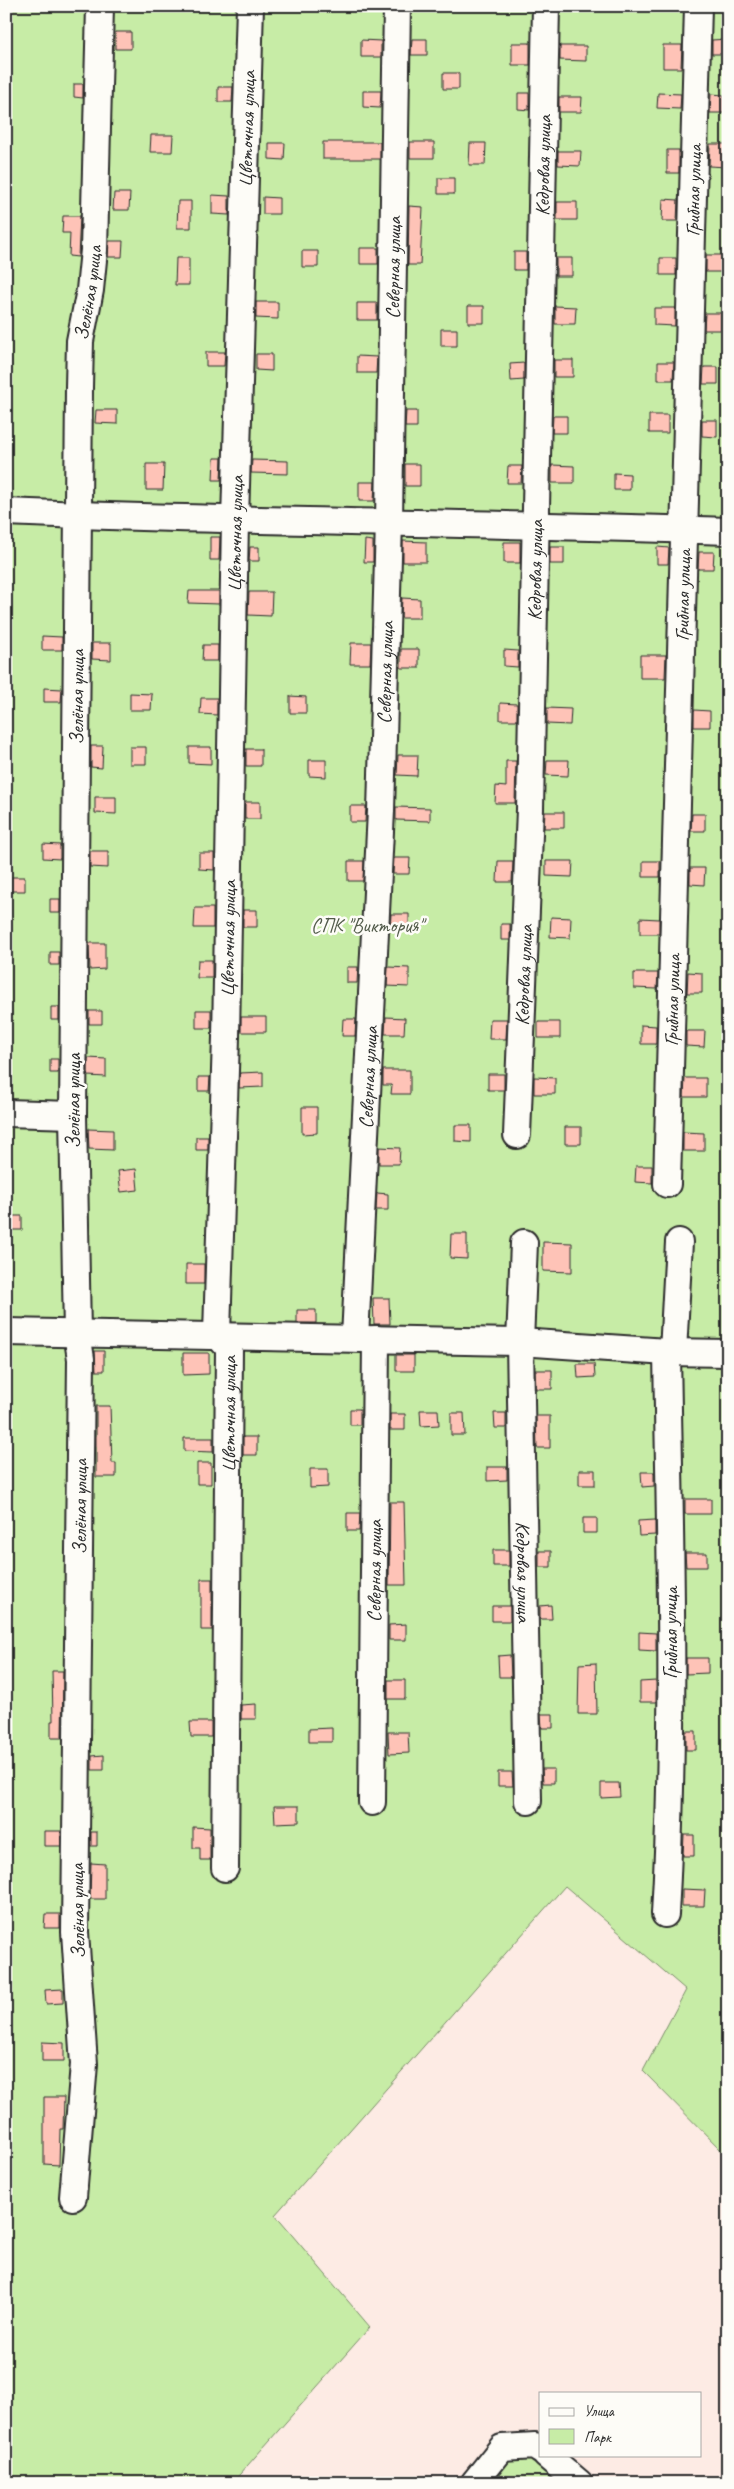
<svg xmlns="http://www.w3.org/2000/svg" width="734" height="2489" font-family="Caveat,sans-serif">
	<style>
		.green { fill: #c7eca6; stroke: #798c68 }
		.building { fill: #fec3b7; stroke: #2b2b2b }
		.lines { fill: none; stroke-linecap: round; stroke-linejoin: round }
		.minor-casing { stroke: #2b2b2b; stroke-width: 30 }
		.minor { stroke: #fdfcf7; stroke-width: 26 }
		.labels { text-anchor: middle; stroke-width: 5; stroke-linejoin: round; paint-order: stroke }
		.street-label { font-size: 20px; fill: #2b2b2b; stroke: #fdfcf7 }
		.park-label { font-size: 20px; fill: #525b4a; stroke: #fdfcf7 }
	</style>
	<rect width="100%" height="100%" fill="#fdebe4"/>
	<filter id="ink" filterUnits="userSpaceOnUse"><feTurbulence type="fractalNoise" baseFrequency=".02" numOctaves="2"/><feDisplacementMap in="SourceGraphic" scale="10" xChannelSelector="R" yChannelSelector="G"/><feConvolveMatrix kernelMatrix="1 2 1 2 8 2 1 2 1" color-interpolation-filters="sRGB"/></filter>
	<g filter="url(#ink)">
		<path class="green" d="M6 6H728V2157L643 2071 686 1990 565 1886 275 2215 370 2327 232 2483H6Z
			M507 2457H536L566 2483H485Z"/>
		<path class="building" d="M115 32H131V49H115Z
			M412 39H427V55H411Z
			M728 39V54H712V40Z
			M361 40 381 41V57H361Z
			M512 43H530V65H512Z
			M663 45H682L681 68H663Z
			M560 46H586V61L560 60Z
			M443 73H459V89H443Z
			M74 84H83V98L74 97Z
			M218 87H233L232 102H218Z
			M363 91H381L380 108 363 107Z
			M518 93H529V110L518 109Z
			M658 93 681 94 680 109 657 108Z
			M711 94 724 95V113H710Z
			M559 97H582L581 112H559Z
			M151 135H173L172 152H150Z
			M323 142H380V159H323Z
			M410 142H434V158H410Z
			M269 143H285L284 160 269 159Z
			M470 143H486L485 165H469Z
			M710 144H727V167L709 166Z
			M667 150H679V173H667Z
			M558 151H581L580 166 558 165Z
			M438 178H454V194H438Z
			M114 193H130L129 210H113Z
			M212 195 229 196V215L212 214Z
			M263 197 279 198V214H263Z
			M663 199 678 200 677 221H662Z
			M178 201H191V228H177Z
			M557 202H577V220H557Z
			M409 206 423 207 420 265H408Z
			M63 216H80L78 257 69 256 70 233H62Z
			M109 241H123L122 257H108Z
			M360 248H378V264H360Z
			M302 251H318V267H302Z
			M514 252H526V270H514Z
			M706 255H723V272H706Z
			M176 258H189V285H175Z
			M556 258H572V276H556Z
			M660 258H676V275H660Z
			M256 302H278V319L256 318Z
			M357 303H377V320H357Z
			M468 306H484V323H468Z
			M555 306 576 307 575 324H555Z
			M654 308H675V326L654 325Z
			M705 313H721V330H704Z
			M441 329H457V346H441Z
			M206 352H225L224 366H206Z
			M256 354H272V371L256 370Z
			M357 356 377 357 376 373H357Z
			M554 360H573V377H554Z
			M658 362H674L673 380H658Z
			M524 363V380L511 381 510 364Z
			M704 367H718V384H703Z
			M96 410H117V424L95 423Z
			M406 411H417V427H405Z
			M649 415H668V433H649Z
			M553 416H567V433H552Z
			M702 420H717V437L702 436Z
			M214 458H222L221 480H213Z
			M252 460 288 461V474L251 473Z
			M146 464H164L163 490H146Z
			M405 464H420V486H405Z
			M552 465 574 466V483H552Z
			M508 466H522L521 483H507Z
			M614 473 630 474V490H614Z
			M359 482H375L374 501H359Z
			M210 537H220L219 560H210Z
			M365 540 373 541V562H364Z
			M403 541 426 542V562H403Z
			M504 542H520V563H504Z
			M250 547H259V561H249Z
			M550 547H564V564H550Z
			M657 547 669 548 668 564H657Z
			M699 552H714L713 569H698Z
			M189 591H219V604L188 603Z
			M249 592H272L271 616 248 615Z
			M402 598 420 599V618H401Z
			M42 636 62 637V650H42Z
			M92 643H111V660L92 659Z
			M351 643H371L370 664H350Z
			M203 645H218V661H202Z
			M401 649H419V668H401Z
			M504 650 518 651V667L504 666Z
			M640 655H666L665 678H640Z
			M44 688 62 689 61 702H44Z
			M130 693 152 694 151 710H130Z
			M290 696 306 697V713H290Z
			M201 698H217V715L200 714Z
			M500 703 517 704V720H500Z
			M547 708 571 709 570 725 547 724Z
			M694 710 710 711V727H694Z
			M91 746H103L102 768 91 767Z
			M130 747H146V764H130Z
			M189 747H211V764L189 763Z
			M246 749H261V766H246Z
			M398 755H418L417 776 397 775Z
			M309 760H326V777L309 776Z
			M547 760H569L568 776 546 775Z
			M506 761H516L515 803H495L496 786 506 787Z
			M95 797H116V814L95 813Z
			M245 802H260V819H245Z
			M350 806H366L365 822H350Z
			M396 807 430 808V821L396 820Z
			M545 812H564V828H544Z
			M692 814H705V831H691Z
			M43 844 60 845V859L43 858Z
			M90 851H108V868L90 867Z
			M199 853H214V870L199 869Z
			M394 858H410L409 874H393Z
			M348 861H364L363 881H348Z
			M498 861H513L512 882H497Z
			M546 861H573L572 877 546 876Z
			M643 861H660V877H643Z
			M690 868H705L704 885 690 884Z
			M11 877H25V891H11Z
			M50 899H60V913H50Z
			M195 908H213V928H194Z
			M243 910H257V927H243Z
			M391 914H409V931L390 930Z
			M551 917 571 918 570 938 550 937Z
			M640 918 659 919V934H640Z
			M501 924H510V940H501Z
			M105 943V969L90 970 89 943Z
			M50 952H59V965H50Z
			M198 960H212V978H197Z
			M347 967H358L357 983H347Z
			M388 967 409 968V987L387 986Z
			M688 972 702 973V993H687Z
			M634 973H658L657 989 634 988Z
			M51 1007H59V1020H51Z
			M196 1010H211V1028H196Z
			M89 1011H102V1024H89Z
			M241 1017H266V1032H241Z
			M386 1017 405 1018 404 1034H385Z
			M343 1019H356L355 1036H342Z
			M490 1019H507L506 1039H489Z
			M538 1022H560V1038H538Z
			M641 1025 656 1026V1044H641Z
			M686 1031H705L704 1047 686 1046Z
			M88 1058 106 1059V1077L88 1076Z
			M50 1059H58V1073H50Z
			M383 1070H410V1094H391L392 1085H383Z
			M263 1072V1087L239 1088 240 1073Z
			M488 1074H504V1090H488Z
			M198 1077H210L209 1091H198Z
			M534 1077 555 1078V1094H534Z
			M685 1078H706V1097H684Z
			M302 1107H317V1133L302 1134Z
			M455 1125H471V1142L455 1141Z
			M565 1127H581V1144H565Z
			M88 1129 113 1130V1150L89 1149Z
			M683 1132 704 1133V1151H683Z
			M196 1137H208V1150H196Z
			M379 1147 400 1148 399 1164H379Z
			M636 1166H652V1183L635 1182Z
			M136 1169 138 1190 121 1192 118 1171Z
			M377 1193 388 1194V1210H376Z
			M7 1216H22V1230H7Z
			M451 1234H467V1259L450 1258Z
			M543 1242 572 1243V1272L543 1271Z
			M186 1264H204V1284H186Z
			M373 1298H389L390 1324H374Z
			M297 1310H316V1323H297Z
			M95 1351H104V1371H96Z
			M183 1353H209V1374L183 1375Z
			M396 1355H414V1371H396Z
			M577 1364H594L595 1377 578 1378Z
			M535 1370H552V1389H536Z
			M96 1406H110L112 1463H116V1477H96Z
			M350 1409H360V1425H350Z
			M420 1410H438L439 1425 421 1426Z
			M451 1413H464L465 1435H451Z
			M494 1413H506V1428H495Z
			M390 1414H405V1430H390Z
			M536 1416H550V1448H537Z
			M243 1437H257V1455H243Z
			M184 1438H213V1452L184 1451Z
			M197 1463H211V1484H197Z
			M487 1467H507V1480L487 1481Z
			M310 1469H328V1487L310 1488Z
			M579 1470H595V1485H579Z
			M641 1472H654V1486L642 1487Z
			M685 1499H711V1514H685Z
			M390 1502H404L406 1585H389Z
			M347 1513H360L359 1531H347Z
			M583 1518H597V1533H583Z
			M655 1520V1535L639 1536 638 1521Z
			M493 1550H509V1566H493Z
			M539 1551H551V1567H539Z
			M685 1553H707V1567H686Z
			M201 1579H212V1630H201Z
			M551 1605 552 1619H540V1606Z
			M492 1606H510V1621H492Z
			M406 1624V1640H389V1625Z
			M639 1632 656 1633V1651L639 1650Z
			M510 1655 511 1677H499L498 1656Z
			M686 1658H708V1673L686 1674Z
			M596 1663 597 1714H578L579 1664Z
			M52 1671H63L62 1738H51V1721H53Z
			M388 1680H405V1699H388Z
			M656 1681V1702H640V1682Z
			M256 1704V1719H241V1705Z
			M541 1714H553V1728H542Z
			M190 1722H211V1737H191Z
			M332 1728V1742H309V1729Z
			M686 1731H696V1750H686Z
			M388 1732H408L409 1753 389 1754Z
			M104 1755V1770H92V1756Z
			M542 1769H554V1783H543Z
			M498 1772H512L513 1786H498Z
			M601 1783H619L620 1797 601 1798Z
			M274 1806H299V1822L275 1823Z
			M193 1827 210 1828V1860H200V1848H193Z
			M44 1831H61V1846H44Z
			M91 1832H97V1846H91Z
			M684 1835H694V1856H683Z
			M91 1863 105 1864V1899H90Z
			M682 1889 705 1890 704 1906H682Z
			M45 1914H60V1928H44Z
			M63 1989V2003L46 2004 45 1990Z
			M42 2042 64 2043V2061H42Z
			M44 2097H64L63 2129H60L59 2165 44 2164Z"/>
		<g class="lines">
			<defs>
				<g id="minor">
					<path d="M6 512C247 523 487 522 728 531"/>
					<path d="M6 1113 73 1115"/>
					<path id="s1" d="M517 1135 530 809 546 6"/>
					<path id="s2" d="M667 1184 698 6"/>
					<path id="s3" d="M524 1243 520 1342 528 1801"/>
					<path d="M6 1332 520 1342 667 1352 728 1353"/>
					<path id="s4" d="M355 1338 381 811 389 521 397 6"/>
					<path d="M673 1352 679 1242"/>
					<path id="s5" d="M372 1802 376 1339"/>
					<path id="s6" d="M225 1868 229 1348 217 1334 226 1037 235 520 250 6"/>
					<path d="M665 1914C676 1727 670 1539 667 1352"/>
					<path id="s7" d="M73 2197 84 2064 75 1932 81 1359 77 1333 73 1115 79 387 80 341 90 290 94 250 100 6"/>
					<path d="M546 2455 579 2483"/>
					<path d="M474 2483 502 2448 535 2446 540 2450"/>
				</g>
			</defs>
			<use href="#minor" class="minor-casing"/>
			<use href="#minor" class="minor"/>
		</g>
	</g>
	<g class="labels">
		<g class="street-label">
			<text dy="7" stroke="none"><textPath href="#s6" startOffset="1744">Цветочная улица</textPath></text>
			<text dy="7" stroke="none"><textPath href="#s1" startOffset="970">Кедровая улица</textPath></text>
			<text dy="7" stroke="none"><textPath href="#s2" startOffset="994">Грибная улица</textPath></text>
			<text dy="7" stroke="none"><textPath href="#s4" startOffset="1071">Северная улица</textPath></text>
			<text dy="7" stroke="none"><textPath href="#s7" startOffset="1906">Зелёная улица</textPath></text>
			<text dy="7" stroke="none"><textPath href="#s6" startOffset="1339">Цветочная улица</textPath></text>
			<text dy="7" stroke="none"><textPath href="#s1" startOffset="565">Кедровая улица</textPath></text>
			<text dy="7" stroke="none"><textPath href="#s2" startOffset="589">Грибная улица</textPath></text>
			<text dy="7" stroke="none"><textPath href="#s4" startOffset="666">Северная улица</textPath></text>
			<text dy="7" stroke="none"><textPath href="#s7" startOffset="1501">Зелёная улица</textPath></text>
			<text dy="7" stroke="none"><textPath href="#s6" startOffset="934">Цветочная улица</textPath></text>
			<text dy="7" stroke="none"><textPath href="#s1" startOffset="160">Кедровая улица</textPath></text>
			<text dy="7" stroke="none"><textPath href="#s2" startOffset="184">Грибная улица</textPath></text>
			<text dy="7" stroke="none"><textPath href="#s4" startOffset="261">Северная улица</textPath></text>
			<text transform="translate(73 1101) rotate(-90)" y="7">Зелёная улица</text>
			<text dy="7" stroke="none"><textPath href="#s6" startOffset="454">Цветочная улица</textPath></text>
			<text dy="7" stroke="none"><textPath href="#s7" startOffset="691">Зелёная улица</textPath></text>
			<text dy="7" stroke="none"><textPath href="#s5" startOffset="231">Северная улица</textPath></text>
			<text dy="7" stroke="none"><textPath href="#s3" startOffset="329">Кедровая улица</textPath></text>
			<text transform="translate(670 1633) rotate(-90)" y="7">Грибная улица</text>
			<text transform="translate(77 1911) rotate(-91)" y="7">Зелёная улица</text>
		</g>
		<g class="park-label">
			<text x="367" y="932">СПК "Виктория"</text>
		</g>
	</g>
	<rect width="734" height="2489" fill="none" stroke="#fdfcf7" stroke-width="25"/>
	<rect x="12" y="12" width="709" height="2464" fill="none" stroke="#2b2b2b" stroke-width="2" filter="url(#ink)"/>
	<rect x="539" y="2392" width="162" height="65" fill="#fdfcf7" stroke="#a9a8a5"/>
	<rect x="549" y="2408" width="25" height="8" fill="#fdfcf7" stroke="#a9a8a5"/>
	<text x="584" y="2416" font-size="15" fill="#2b2b2b">Улица</text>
	<rect x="549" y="2429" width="25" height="15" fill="#c7eca6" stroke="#a9a8a5"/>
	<text x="584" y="2442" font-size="15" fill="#2b2b2b">Парк</text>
</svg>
